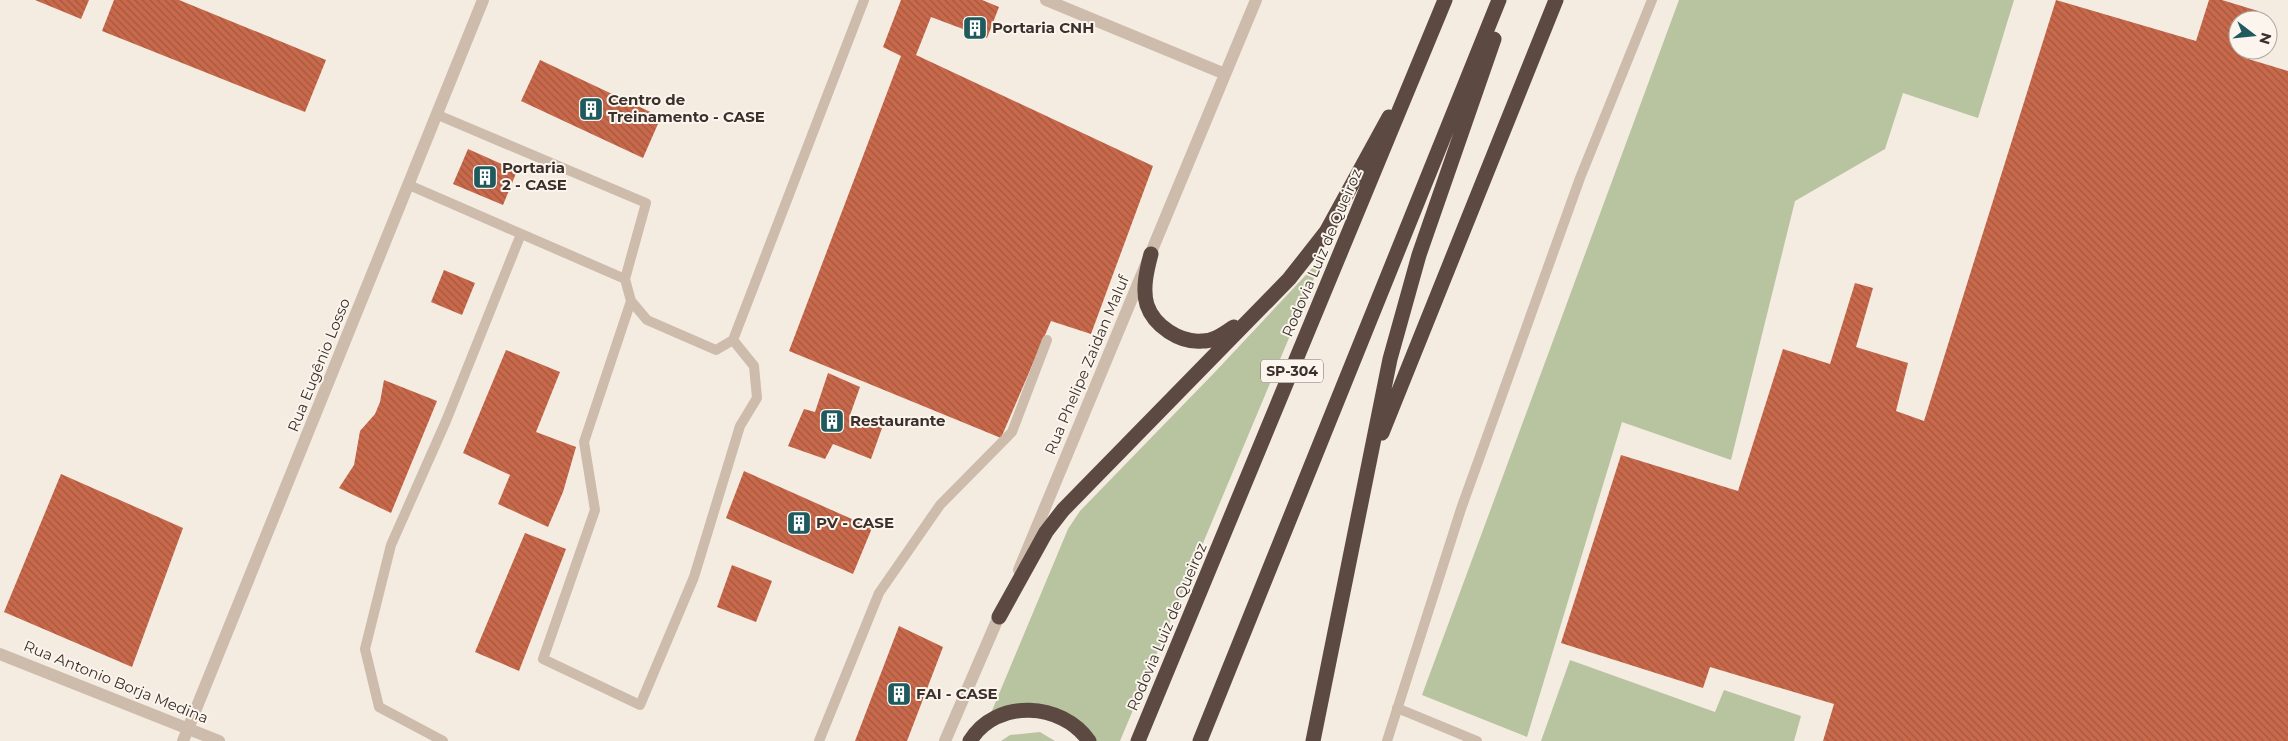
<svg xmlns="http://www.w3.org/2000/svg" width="2288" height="741" font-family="Montserrat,sans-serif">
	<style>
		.green { fill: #b8c4a0 }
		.building { fill: url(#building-back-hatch) }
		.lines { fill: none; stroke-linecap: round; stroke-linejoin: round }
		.lane { stroke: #cdbbac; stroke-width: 10 }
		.street { stroke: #cdbbac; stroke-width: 12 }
		.highway { stroke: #5c4a42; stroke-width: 15 }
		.labels { text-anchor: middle; stroke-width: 4; stroke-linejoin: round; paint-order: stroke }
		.shield { fill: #fbf5ee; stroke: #756b66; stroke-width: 1 }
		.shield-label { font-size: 14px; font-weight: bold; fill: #3b302b }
		.poi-label { font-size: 15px; font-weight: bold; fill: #3b302b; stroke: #fbf5ee; text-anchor: start }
		.street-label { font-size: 15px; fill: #3b302b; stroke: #fbf5ee }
	</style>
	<defs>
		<pattern id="building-back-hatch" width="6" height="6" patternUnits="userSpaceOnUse" patternTransform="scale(1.25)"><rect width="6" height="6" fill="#c8694b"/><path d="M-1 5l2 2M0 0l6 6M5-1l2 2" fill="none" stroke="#a4573f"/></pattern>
	</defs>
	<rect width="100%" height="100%" fill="#f4ebe1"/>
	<path class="green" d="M1679 0H2014L1978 118 1903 93 1885 149 1795 201 1731 460 1622 422 1527 737 1422 695Z
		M1318 262 1320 264 1120 741H1095L1062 713H991L1068 529 1080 511 1215 372Z
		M1570 660 1715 712 1724 690 1801 716 1794 741H1541Z
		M1040 732 1055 741H1001L1010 735Z"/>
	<path class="building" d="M35 0H89L81 19Z
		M114 0H179L326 60 305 112 102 31Z
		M901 0H982L999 7 987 38 931 17 916 55 1153 166 1091 334 1051 321 1001 438 789 351 901 56 883 47Z
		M2056 0 2196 41 2209 0H2222L2258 11 2255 20H2238V50H2247L2245 58 2288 71V741H1823L1834 704 1710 667 1703 688 1561 643 1621 455 1738 491 1783 349 1830 364 1855 283 1873 288 1856 347 1908 363 1896 411 1924 421Z
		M540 60 661 117 643 158 521 101Z
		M468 149 517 171 503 205 453 184Z
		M444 270 475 283 462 315 431 302Z
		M506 350 560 372 536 432 576 447 563 492 548 527 498 504 510 475 463 453Z
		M828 373 860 387 850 415 882 428 871 459 833 444 825 459 788 446 804 409 815 412Z
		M384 380 437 401 391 513 339 488 354 465 360 431 375 414 380 402Z
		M744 471 872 528 853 574 726 518Z
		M61 474 183 528 132 667 4 612Z
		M525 533 566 549 519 671 475 652Z
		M732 565 772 581 756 622 717 607Z
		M899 626 943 647 907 741H855Z"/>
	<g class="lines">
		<path class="lane" d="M409 185 625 279 646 203 438 115
			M625 279 631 301 584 442 595 510 543 659 640 705 694 577 740 426 757 398 754 366 733 340
			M631 301 647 320 716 350 733 340 864 0
			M1397 708 1477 741
			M443 741 379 707 365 649 391 545 446 421 521 234
			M819 741 879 593 940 505 1012 432 1047 340
			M1387 741 1461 509 1580 178 1652 0"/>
		<path class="street" d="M1046 0 1225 74
			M1019 570 1256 0
			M0 654 219 741
			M183 741 483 0
			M945 741 1002 609"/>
		<path class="highway" d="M1151 254C1147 269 1142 289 1147 305 1154 326 1180 343 1202 341 1215 341 1224 333 1234 327
			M1382 433 1556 0
			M999 617 1046 532 1063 510 1289 279 1326 232 1389 117
			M970 741C996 698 1062 702 1089 741
			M1138 741 1445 0
			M1200 741 1499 0
			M1313 741 1390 359 1419 255 1494 39"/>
	</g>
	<defs>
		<symbol id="building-square" viewBox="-11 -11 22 22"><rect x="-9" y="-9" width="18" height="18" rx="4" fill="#1f5a5e" stroke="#fbf5ee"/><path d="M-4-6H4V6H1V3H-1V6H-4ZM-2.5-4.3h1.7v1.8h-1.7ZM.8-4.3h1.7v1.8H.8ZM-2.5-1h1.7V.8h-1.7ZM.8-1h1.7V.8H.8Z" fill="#fff"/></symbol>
	</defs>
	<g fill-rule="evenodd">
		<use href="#building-square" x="961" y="14" width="28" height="28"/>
		<use href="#building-square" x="577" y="95" width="28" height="28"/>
		<use href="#building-square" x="471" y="163" width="28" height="28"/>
		<use href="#building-square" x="818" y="407" width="28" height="28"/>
		<use href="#building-square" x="785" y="509" width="28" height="28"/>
		<use href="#building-square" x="885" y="680" width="28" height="28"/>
	</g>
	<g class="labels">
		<rect class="shield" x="1261" y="359.5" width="62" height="23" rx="4"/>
		<g class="shield-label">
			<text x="1292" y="376">SP-304</text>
		</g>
		<g class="poi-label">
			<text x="992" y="33">Portaria CNH</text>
			<text x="608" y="105">Centro de<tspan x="608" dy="17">Treinamento - CASE</tspan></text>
			<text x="502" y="173">Portaria<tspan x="502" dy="17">2 - CASE</tspan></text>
			<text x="850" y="426">Restaurante</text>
			<text x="816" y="528">PV - CASE</text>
			<text x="916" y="699">FAI - CASE</text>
		</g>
		<g class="street-label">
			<text transform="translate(1322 253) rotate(-67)" y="5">Rodovia Luiz de Queiroz</text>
			<text transform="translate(319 365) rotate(-68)" y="5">Rua Eugênio Losso</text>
			<text transform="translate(1087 365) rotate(-67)" y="5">Rua Phelipe Zaidan Maluf</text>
			<text transform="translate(1167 627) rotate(-67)" y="5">Rodovia Luiz de Queiroz</text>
			<text transform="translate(116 682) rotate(22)" y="5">Rua Antonio Borja Medina</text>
		</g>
	</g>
	<g transform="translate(2253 35) rotate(106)"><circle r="24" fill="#fbf5ee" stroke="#aea6a0"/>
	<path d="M0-4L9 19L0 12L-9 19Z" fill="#1f5a5e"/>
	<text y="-8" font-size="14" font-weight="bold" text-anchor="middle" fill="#3b302b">N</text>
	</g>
</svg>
